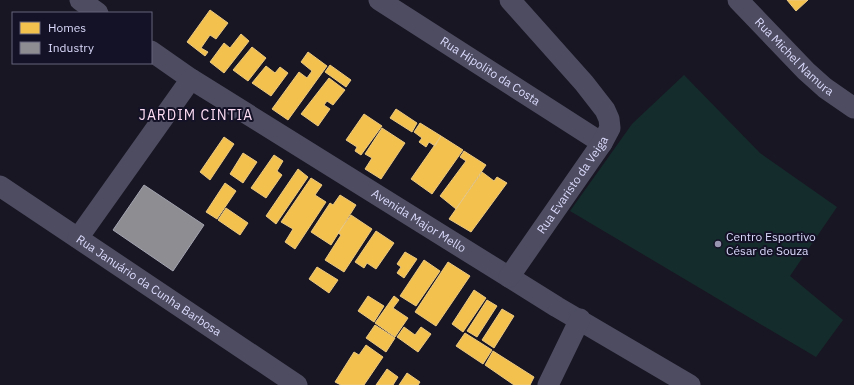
<svg xmlns="http://www.w3.org/2000/svg" width="854" height="385" font-family="'IBM Plex Sans',sans-serif">
	<style>
		.green { fill: #152c2c }
		.homes { fill: #f2c14e; stroke: #ebc882 }
		.industry { fill: #8d8d92; stroke: #a4a4b2 }
		.lines { fill: none; stroke-linecap: round; stroke-linejoin: round }
		.minor { stroke: #4d4c61; stroke-width: 21 }
		.poi-dot { fill: #9795b0; stroke: #141226; stroke-width: 1.5 }
		.labels { text-anchor: middle; stroke-width: 4; stroke-linejoin: round; paint-order: stroke }
		.street-label { font-size: 12px; fill: #dbdafc; stroke: #141226 }
		.poi-label { font-size: 12px; fill: #dbdafc; stroke: #141226; text-anchor: start }
		.quarter-label { font-size: 14px; letter-spacing: 1px; fill: #fcdcf2; stroke: #141226 }
	</style>
	<rect width="100%" height="100%" fill="#181622"/>
	<path class="green" d="M684 75 760 153 837 207 790 276 843 320 816 357 570 211 632 124Z"/>
	<path class="homes" d="M787 0H808L796 11Z
		M210 10 228 23 216 39 210 35 201 48 208 52 205 56 187 42Z
		M241 34 249 41 224 73 210 62 224 43 230 48Z
		M252 47 266 58 248 81 233 70Z
		M308 52 327 66 288 120 272 109 299 72 307 78 312 71 301 62Z
		M330 65 351 80 346 87 325 72Z
		M266 66 275 73 280 67 288 73 271 96 252 83Z
		M329 78 345 90 333 105 327 101 324 105 330 109 318 126 301 114Z
		M396 109 417 123 412 132 390 118Z
		M364 114 382 126 361 155 355 151 357 147 346 140Z
		M420 123 441 136 435 146 429 142 426 147 419 142 422 138 414 132Z
		M382 128 405 143 381 179 365 169 372 158 365 154Z
		M441 136 463 150 432 194 411 179Z
		M224 137 234 144 210 180 200 172Z
		M464 151 486 165 456 209 440 196 466 161 460 157Z
		M243 153 257 162 243 183 230 174Z
		M274 155 283 161 277 171 282 175 266 198 251 188Z
		M298 169 308 177 276 224 266 216Z
		M482 172 494 181 497 177 507 183 471 232 449 219Z
		M311 178 322 185 315 195 326 202 295 249 285 242 293 229 281 222Z
		M225 183 236 191 217 219 206 212Z
		M340 195 356 205 331 245 311 232 330 203 333 205Z
		M226 208 248 223 240 235 218 220Z
		M351 215 372 229 344 272 325 260 341 235 338 233Z
		M376 231 394 243 376 269 367 263 364 268 355 262Z
		M405 252 417 259 404 278 397 273 401 267 397 264Z
		M424 260 440 271 416 306 400 296Z
		M448 262 470 276 436 326 415 312Z
		M317 267 338 280 329 293 309 279Z
		M474 290 486 298 463 332 452 324Z
		M368 296 384 306 374 322 358 311Z
		M394 296 399 300 393 308 408 318 395 337 375 323Z
		M487 300 497 306 477 337 467 331Z
		M502 309 514 316 494 348 482 340Z
		M375 325 395 338 386 352 366 338Z
		M404 327 415 335 421 327 431 334 418 352 397 337Z
		M465 333 492 350 483 364 456 346Z
		M366 345 383 357 364 385H341L335 382 354 352 359 355Z
		M493 351 534 377 530 385H514L485 365Z
		M387 369 398 377 393 385H376Z
		M407 373 420 382 418 385H399Z"/>
	<path class="industry" d="M144 185 204 225 173 271 113 230Z"/>
	<g class="lines">
		<g class="minor">
			<path d="M80 0 98 13"/>
			<path id="s1" d="M379 0 602 143"/>
			<path id="s2" d="M738 0 806 71 825 88 854 108"/>
			<path id="s3" d="M151 51 191 79 557 307 690 385"/>
			<path id="s4" d="M0 186 297 385"/>
			<path d="M78 238 191 79"/>
			<path id="s5" d="M509 277 602 143 610 128 609 119 605 110 584 83 510 0"/>
			<path d="M548 385 580 319"/>
		</g>
	</g>
	<circle class="poi-dot" cx="718" cy="244" r="4"/>
	<g class="labels">
		<g class="street-label">
			<text dy="4" stroke="none"><textPath href="#s2" startOffset="80">Rua Michel Namura</textPath></text>
			<text dy="4" stroke="none"><textPath href="#s1" startOffset="132">Rua Hipolito da Costa</textPath></text>
			<text dy="4" stroke="none"><textPath href="#s5" startOffset="112">Rua Evaristo da Veiga</textPath></text>
			<text dy="4" stroke="none"><textPath href="#s3" startOffset="317">Avenida Major Mello</textPath></text>
			<text dy="4" stroke="none"><textPath href="#s4" startOffset="179">Rua Januário da Cunha Barbosa</textPath></text>
		</g>
		<g class="poi-label">
			<text x="726" y="241">Centro Esportivo<tspan x="726" dy="14">César de Souza</tspan></text>
		</g>
		<g class="quarter-label">
			<text x="196" y="120">JARDIM CINTIA</text>
		</g>
	</g>
	<rect x="12" y="12" width="140" height="52" fill="#141226" stroke="#64627c"/>
	<rect x="20" y="22" width="20" height="12" fill="#f2c14e" stroke="#64627c"/>
	<text x="48" y="32" font-size="12" fill="#dbdafc">Homes</text>
	<rect x="20" y="42" width="20" height="12" fill="#8d8d92" stroke="#64627c"/>
	<text x="48" y="52" font-size="12" fill="#dbdafc">Industry</text>
</svg>
